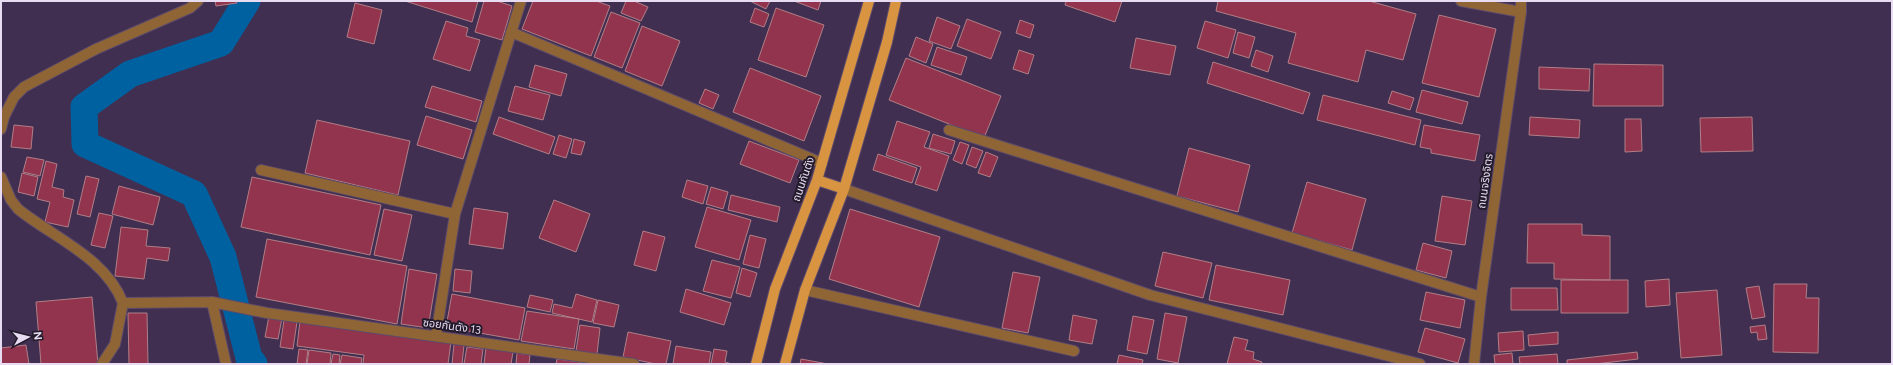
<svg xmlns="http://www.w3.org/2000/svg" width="1893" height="365" font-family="Figtree,'Noto Sans Thai',sans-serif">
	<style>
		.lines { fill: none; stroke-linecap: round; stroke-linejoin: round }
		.river { stroke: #0061a1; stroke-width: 27 }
		.building { fill: #92344d; stroke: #b07e87 }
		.minor-casing { stroke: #5c4b6b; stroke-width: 12 }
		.tertiary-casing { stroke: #5c4b6b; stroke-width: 12 }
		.primary-casing { stroke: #5c4b6b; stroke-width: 12 }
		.minor { stroke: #906535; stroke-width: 10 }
		.tertiary { stroke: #906535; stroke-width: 10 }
		.primary { stroke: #d99442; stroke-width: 10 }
		.labels { text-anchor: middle; stroke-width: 4; stroke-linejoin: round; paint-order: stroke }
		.street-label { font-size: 11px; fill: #e7dcf2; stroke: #231b2b }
	</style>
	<rect width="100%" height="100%" fill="#412f51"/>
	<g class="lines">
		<path class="river" d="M247 1 221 43 130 74 84 107 85 144 194 194 223 257 249 358 254 364"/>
	</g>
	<path class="building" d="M215 1H236L237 3 216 6Z
		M405 1H478L472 22Z
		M484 1H497L512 6 502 40 475 32Z
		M533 1H596L610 6 591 56 522 29Z
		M626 1H634L648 7 641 21 621 13Z
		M750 1H770L766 9Z
		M794 1H821L818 10Z
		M1066 1H1122L1115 22 1065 5Z
		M1218 1H1369L1416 14 1403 60 1366 50 1358 82 1288 63 1296 33 1216 11Z
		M355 3 382 10 374 44 347 37Z
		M755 8 769 14 764 27 750 22Z
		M776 8 824 25 806 77 758 60Z
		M611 12 640 23 622 68 594 57Z
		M1439 15 1496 29 1479 97 1422 83Z
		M937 17 960 26 951 49 929 41Z
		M967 19 1001 32 991 59 957 46Z
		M1020 20 1034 25 1030 38 1016 33Z
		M446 21 468 28 466 36 480 40 470 71 433 59Z
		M1205 21 1236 30 1228 58 1197 48Z
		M642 26 680 41 662 86 625 71Z
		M1238 32 1255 37 1249 58 1233 53Z
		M916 37 933 44 926 63 909 56Z
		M1136 38 1176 46 1170 75 1130 68Z
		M937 47 967 57 961 75 931 65Z
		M1019 50 1034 55 1028 74 1013 69Z
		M1256 50 1273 56 1268 72 1251 66Z
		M906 58 1001 96 984 138 889 100Z
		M1213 62 1310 93 1303 114 1207 83Z
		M1594 64 1663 65V106H1593Z
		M535 65 567 74 561 96 529 87Z
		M1539 67 1590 69 1589 91 1539 89Z
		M750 68 821 96 804 141 733 112Z
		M432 86 482 101 476 122 425 107Z
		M515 86 550 95 543 120 508 111Z
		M705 89 719 95 713 109 699 103Z
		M1422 90 1468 102 1462 124 1416 112Z
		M1392 91 1414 98 1410 110 1388 103Z
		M1323 95 1421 120 1415 145 1317 120Z
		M426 116 472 130 463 159 417 145Z
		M499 117 555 137 549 154 493 134Z
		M1530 117 1580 120 1579 138 1529 135Z
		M1752 117 1753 151 1701 152 1700 118Z
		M1625 119H1641L1642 151 1625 152Z
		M317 120 410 141 398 195 305 173Z
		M897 121 930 132 924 147 949 156 937 191 915 184 921 167 886 155Z
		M14 125 33 127 31 149 11 147Z
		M1424 125 1480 135 1475 161 1431 153V149L1420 147Z
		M933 134 955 141 951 154 929 148Z
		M559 135 572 139 566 158 553 154Z
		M574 139 585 142 581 155 571 153Z
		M749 141 799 160 790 183 740 164Z
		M960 142 969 145 962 164 953 160Z
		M972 147 983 151 976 168 966 164Z
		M1189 148 1250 165 1238 212 1177 196Z
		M986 152 998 157 990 177 978 173Z
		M878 154 917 168 912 183 873 170Z
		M27 157 44 160 40 176 23 172Z
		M46 161 57 164 52 187 64 190 63 197 74 200 68 227 45 222 50 202 37 199Z
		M22 173 38 177 34 196 18 192Z
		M86 176 99 179 90 217 77 214Z
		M252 177 381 205 370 255 241 227Z
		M687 180 708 186 703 204 682 197Z
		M1307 182 1366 199 1352 250 1292 233Z
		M119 186 160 197 153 225 112 214Z
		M711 187 728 192 723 209 706 204Z
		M731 195 780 207 777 222 728 210Z
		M1442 196 1472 201 1465 245 1435 241Z
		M554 200 590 214 576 252 539 238Z
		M707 207 751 220 739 260 695 247Z
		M474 208 508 213 503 249 469 244Z
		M384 209 412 215 402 261 374 255Z
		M850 209 940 237 919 307 829 279Z
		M99 213 113 216 105 248 91 245Z
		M1528 224H1582V235L1610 236V280L1554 279V263H1527Z
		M121 227 148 230 146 246 170 248 168 261 147 258 144 279 115 276Z
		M643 231 665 237 656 271 634 265Z
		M750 235 766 239 759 268 743 264Z
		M267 239 407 266 397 324 256 297Z
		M1423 243 1452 251 1446 278 1416 270Z
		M1163 252 1212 263 1203 298 1155 286Z
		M712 260 740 267 731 298 703 291Z
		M1216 265 1290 280 1283 315 1209 300Z
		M742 268 757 273 750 297 736 293Z
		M409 269 437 274 428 328 401 324Z
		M455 269 472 271 470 293 453 291Z
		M1013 272 1040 277 1028 333 1002 328Z
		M1669 279 1670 305 1646 307 1645 281Z
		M1561 280H1628V313H1561Z
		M1774 284H1807L1806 298H1819L1818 353 1773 352Z
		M1759 286 1765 317 1752 319 1746 288Z
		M1511 288H1557L1558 310H1511Z
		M686 289 731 303 724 325 680 312Z
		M1717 290 1722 355 1681 358 1676 293Z
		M1426 292 1465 300 1460 328 1420 320Z
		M452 294 525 308 519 340 446 327Z
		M576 294 597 300 592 322 552 313 554 304 572 308Z
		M530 295 553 300 550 312 527 307Z
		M92 297 98 364H41L36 302Z
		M598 300 619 305 614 327 593 323Z
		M527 311 579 319 574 349 521 341Z
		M128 313H147L148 364H129Z
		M1165 313 1187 317 1178 363 1157 359Z
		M1073 315 1097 320 1092 344 1069 340Z
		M269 316 282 318 278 339 265 337Z
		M1133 316 1154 320 1147 354 1127 350Z
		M284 320 297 322 293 349 280 347Z
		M300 321 451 342 448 364H363L364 355 297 346Z
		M580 325 600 328 597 354 576 351Z
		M1765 325 1767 339 1758 340 1757 332 1751 333 1750 327Z
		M1425 328 1465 339 1458 363 1418 352Z
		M1523 331 1524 350 1499 352 1498 333Z
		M628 332 671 341 666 364H656L623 357Z
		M1558 332V344L1529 346 1528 335Z
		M1234 337 1248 340 1245 350 1254 352 1253 359 1262 362 1261 364H1227Z
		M454 344 464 345 462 364H452Z
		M26 345 29 364H1V348Z
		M676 346 711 352 709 364H673Z
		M467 347 483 349 481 364H464Z
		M486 347 513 352 511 364H484Z
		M299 349 308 350 306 364H297Z
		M714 349 727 351 725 362 732 364H711Z
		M309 350 331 353 330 364H307Z
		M1637 352 1638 359 1595 364H1567V360Z
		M517 353 530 355 529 364H516Z
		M1512 353 1513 364H1495L1494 355Z
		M333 354 340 355 339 364H331Z
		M1557 354 1558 364H1520L1519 357Z
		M342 355 362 358 361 364H340Z
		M1119 355 1143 360 1142 364H1117Z
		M557 359 595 364H556Z
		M801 359 828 364H800Z"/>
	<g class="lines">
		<defs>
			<path id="minor" d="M1461 1 1521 12
				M511 32 822 163
				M1 129 4 117 14 97 24 87 96 49 190 8 198 1
				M949 130 1481 297
				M261 170 455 214
				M1 177 11 200 18 209C54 238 105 257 123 303
				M844 189 1150 295 1420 364
				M805 290 1074 351
				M212 302 226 364
				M436 336 455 214 521 1
				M102 364 115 344 123 303 212 302 267 313 634 364"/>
			<path id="tertiary" d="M1474 364 1481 297 1521 12V1"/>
			<path id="primary" d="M817 180 844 189
				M756 364 775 289 817 180 869 1
				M785 364 805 290 844 189 887 42 896 1"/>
		</defs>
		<use href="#minor" class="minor-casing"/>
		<use href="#tertiary" class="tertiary-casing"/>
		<use href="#primary" class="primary-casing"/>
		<use href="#minor" class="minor"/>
		<use href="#tertiary" class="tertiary"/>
		<use href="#primary" class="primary"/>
	</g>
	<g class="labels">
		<g class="street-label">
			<text transform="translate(803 179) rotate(-71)" y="4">ถนนกันตัง</text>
			<text transform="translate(1485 181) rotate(-82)" y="4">ถนนจริงจิตร</text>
			<text transform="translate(452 326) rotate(8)" y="4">ซอยกันตัง 13</text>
		</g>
	</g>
	<rect width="1893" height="365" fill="none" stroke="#e7dcf2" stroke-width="4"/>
	<g transform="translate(28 337) rotate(83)" stroke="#231b2b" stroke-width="3" paint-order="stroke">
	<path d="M0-3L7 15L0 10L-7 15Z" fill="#e7dcf2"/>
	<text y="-6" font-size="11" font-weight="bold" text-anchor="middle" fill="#e7dcf2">N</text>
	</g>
</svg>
